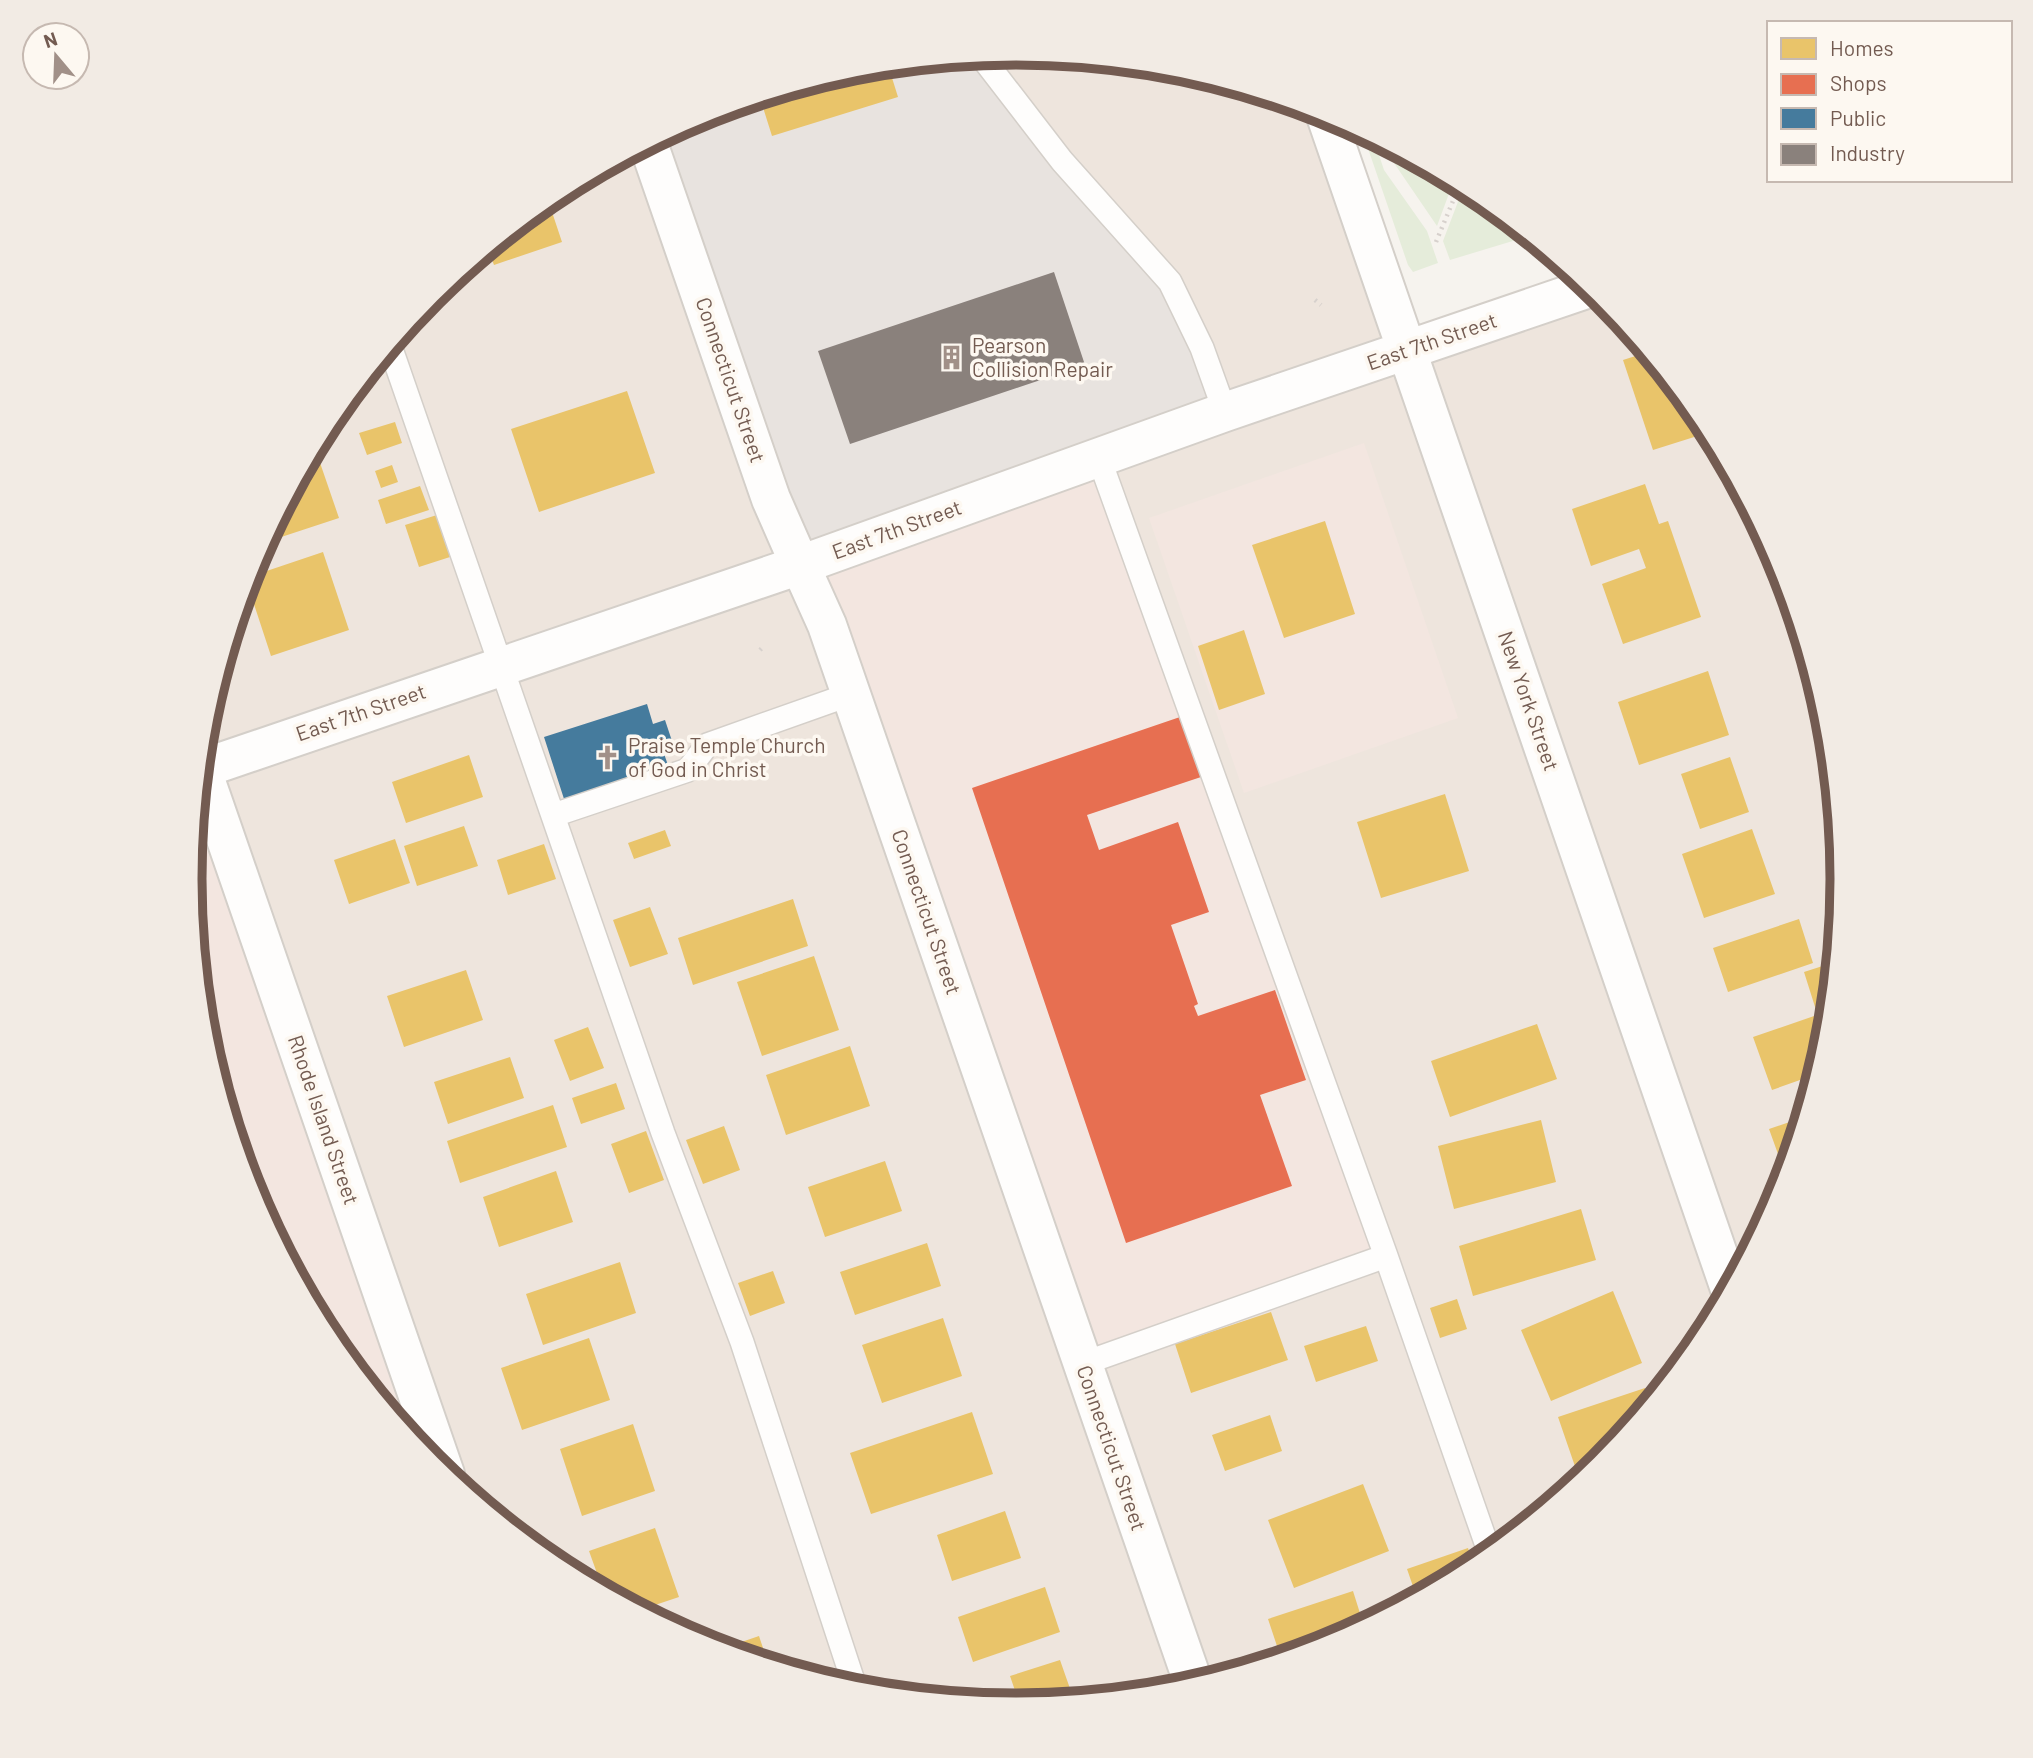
<svg xmlns="http://www.w3.org/2000/svg" width="2033" height="1758" font-family="Barlow,sans-serif">
	<style>
		.residential { fill: #eee5dd }
		.commercial { fill: #f3e6e0 }
		.industrial { fill: #e8e3df }
		.green { fill: #e5ecda }
		.homes { fill: #e9c46a }
		.shops { fill: #e76f51 }
		.public { fill: #457b9d }
		.industry { fill: #8a817c }
		.lines { fill: none; stroke-linecap: round; stroke-linejoin: round }
		.lane-casing { stroke: #d4cfc9; stroke-width: 26 }
		.street-casing { stroke: #d4cfc9; stroke-width: 42 }
		.secondary-casing { stroke: #d4cfc9; stroke-width: 42 }
		.path { stroke: #d7d1cd; stroke-width: 4.5; stroke-dasharray: 2 5; stroke-linecap: butt }
		.lane { stroke: #fefdfc; stroke-width: 23 }
		.street { stroke: #fefdfc; stroke-width: 38 }
		.secondary { stroke: #fefdfc; stroke-width: 38 }
		.labels { text-anchor: middle; stroke-width: 7; stroke-linejoin: round; paint-order: stroke }
		.street-label { font-size: 21px; fill: #735b51; stroke: #fdf8f1 }
		.poi-label { font-size: 21px; fill: #735b51; stroke: #fdf8f1; text-anchor: start }
		.rim { fill: none; stroke: #735b51; stroke-width: 9 }
	</style>
	<rect width="100%" height="100%" fill="#f6f3ee"/>
	<path class="residential" d="M1017 53 1178 68 1325 113 1408 350 1601 295 1704 420 1780 563 1827 718 1843 879 1827 1041 1780 1196 1703 1339 1601 1464 1475 1566 1332 1643 1177 1690 1016 1705 855 1690 700 1642 557 1566 445 1474 201 767 206 717 253 562 330 419 432 294 558 192 648 143 1099 458 981 56Z"/>
	<path class="commercial" d="M1364 443 1458 718 1244 793 1149 518Z
		M1099 458 1386 1256 1082 1364 800 565Z
		M201 767 432 1463 329 1338 253 1195 206 1040 190 879Z"/>
	<path class="industrial" d="M981 56 1170 282 1225 412 800 565 648 143 701 115 856 68Z"/>
	<path class="green" d="M1362 131 1373 137 1384 170 1427 231 1438 263 1413 272 1408 265Z
		M1387 145 1454 180 1437 226 1394 163Z
		M1464 186 1529 236 1450 260 1443 241Z"/>
	<path class="homes" d="M888 65 898 97 772 136 761 101 868 67Z
		M548 200 562 242 494 265 488 249Z
		M1648 352 1704 420 1710 432 1653 450 1623 360Z
		M384 353 388 367 367 374Z
		M627 391 655 473 539 512 511 429Z
		M395 422 402 443 367 455 359 433Z
		M317 454 339 518 263 543 309 457Z
		M392 465 398 482 381 488 375 471Z
		M1645 484 1659 524 1668 521 1701 617 1623 644 1602 584 1646 568 1639 549 1591 566 1572 509Z
		M420 486 429 510 386 524 378 500Z
		M437 515 450 557 419 567 405 525Z
		M1325 521 1355 614 1284 638 1252 545Z
		M323 552 349 630 271 656 247 583 249 577Z
		M1244 630 1265 694 1219 710 1198 646Z
		M1708 671 1729 735 1639 765 1618 702Z
		M469 755 483 797 406 823 392 782Z
		M1730 757 1749 812 1700 829 1681 774Z
		M1445 794 1469 871 1381 898 1357 822Z
		M464 826 478 866 417 886 404 846Z
		M1752 829 1775 894 1704 918 1682 854Z
		M665 830 671 846 634 859 628 843Z
		M395 839 410 883 349 904 334 860Z
		M544 844 556 879 508 895 497 860Z
		M793 899 808 946 693 985 678 938Z
		M650 907 668 954 630 967 613 920Z
		M1799 919 1813 963 1728 992 1713 948Z
		M814 956 839 1030 762 1056 737 982Z
		M1835 962 1831 1005 1816 1010 1804 972Z
		M466 970 483 1020 404 1047 387 996Z
		M1817 1015 1827 1042 1817 1074 1772 1090 1753 1037Z
		M1537 1024 1557 1079 1450 1117 1431 1061Z
		M588 1027 604 1068 570 1081 554 1040Z
		M850 1046 870 1106 786 1135 766 1075Z
		M510 1057 524 1098 448 1124 434 1082Z
		M616 1083 625 1109 581 1124 572 1098Z
		M553 1105 567 1147 460 1183 447 1141Z
		M1804 1117 1786 1176 1769 1129Z
		M1541 1120 1556 1182 1454 1209 1438 1146Z
		M724 1126 740 1170 703 1184 686 1140Z
		M646 1131 664 1180 629 1193 611 1144Z
		M885 1161 902 1211 825 1237 808 1187Z
		M556 1171 573 1222 499 1247 483 1197Z
		M1581 1209 1596 1260 1473 1296 1459 1246Z
		M927 1243 941 1286 855 1315 840 1272Z
		M620 1262 636 1313 543 1345 526 1294Z
		M773 1271 785 1303 750 1316 738 1283Z
		M1613 1291 1642 1363 1551 1401 1521 1330Z
		M1457 1299 1467 1329 1440 1338 1430 1308Z
		M1271 1312 1288 1360 1191 1393 1175 1344Z
		M943 1318 962 1376 882 1403 862 1345Z
		M1366 1326 1378 1361 1316 1382 1304 1346Z
		M589 1338 610 1400 522 1430 501 1368Z
		M1645 1388 1650 1403 1601 1464 1579 1478 1558 1417Z
		M972 1412 993 1474 871 1514 850 1453Z
		M1270 1415 1282 1451 1225 1471 1212 1435Z
		M633 1424 655 1491 582 1516 560 1449Z
		M1363 1484 1389 1551 1294 1588 1268 1520Z
		M1005 1511 1021 1558 952 1581 937 1535Z
		M655 1528 679 1597 640 1610 603 1590 589 1551Z
		M1468 1548 1474 1567 1417 1598 1407 1569Z
		M1045 1587 1060 1632 973 1662 958 1617Z
		M1353 1591 1364 1626 1332 1643 1281 1658 1268 1619Z
		M759 1636 768 1663 721 1649Z
		M1060 1660 1074 1700 1020 1705 1010 1676Z"/>
	<path class="shops" d="M1180 717 1201 777 1087 815 1099 850 1178 822 1209 912 1171 925 1198 1004 1194 1006 1198 1016 1275 990 1306 1080 1260 1095 1292 1186 1126 1243 972 788Z"/>
	<path class="public" d="M647 704 653 724 665 720 673 744 662 748 669 768 565 802 544 737Z"/>
	<path class="industry" d="M1054 272 1085 365 850 444 818 351Z"/>
	<g class="lines">
		<defs>
			<path id="lane" d="M981 56 1062 161 1170 282 1202 348 1225 412
				M390 346 663 1133 742 1342 856 1690
				M1099 458 1386 1256 1490 1554
				M554 815 688 770 707 745 851 694
				M1082 1364 1386 1256"/>
			<path id="street" d="M1325 113 1730 1289
				M648 143 771 499 800 565 1225 412 1592 287
				M201 767 445 1474"/>
			<path id="secondary" d="M201 769 800 565 827 625 1194 1685"/>
		</defs>
		<use href="#lane" class="lane-casing"/>
		<use href="#street" class="street-casing"/>
		<use href="#secondary" class="secondary-casing"/>
		<path class="path" d="M1436 242 1460 184
			M1315 300 1321 305
			M760 650 763 647"/>
		<use href="#lane" class="lane"/>
		<use href="#street" class="street"/>
		<use href="#secondary" class="secondary"/>
	</g>
	<defs>
		<symbol id="building-bare" viewBox="-9 -9 18 18"><path d="M-4-6H4V6H1V3H-1V6H-4ZM-2.5-4.3h1.7v1.8h-1.7ZM.8-4.3h1.7v1.8H.8ZM-2.5-1h1.7V.8h-1.7ZM.8-1h1.7V.8H.8Z" fill="#a19088" stroke="#fdf8f1" stroke-width="2.5" paint-order="stroke"/></symbol>
		<symbol id="church-bare" viewBox="-9 -9 18 18"><path d="M-1.2-6h2.4v3.5h3.3v2.4h-3.3V6h-2.4V-.1h-3.3v-2.4h3.3Z" fill="#a19088" stroke="#fdf8f1" stroke-width="2.5" paint-order="stroke"/></symbol>
	</defs>
	<g fill-rule="evenodd">
		<use href="#building-bare" x="934" y="340" width="35" height="35"/>
		<use href="#church-bare" x="590" y="740" width="35" height="35"/>
	</g>
	<g class="labels">
		<g class="street-label">
			<text transform="translate(1432 342) rotate(-19)" y="7">East 7th Street</text>
			<text transform="translate(730 380) rotate(71)" y="7">Connecticut Street</text>
			<text transform="translate(897 530) rotate(-20)" y="7">East 7th Street</text>
			<text transform="translate(1528 701) rotate(71)" y="7">New York Street</text>
			<text transform="translate(361 713) rotate(-19)" y="7">East 7th Street</text>
			<text transform="translate(926 912) rotate(71)" y="7">Connecticut Street</text>
			<text transform="translate(323 1120) rotate(71)" y="7">Rhode Island Street</text>
			<text transform="translate(1111 1448) rotate(71)" y="7">Connecticut Street</text>
		</g>
		<g class="poi-label">
			<text x="972" y="353">Pearson<tspan x="972" dy="24">Collision Repair</tspan></text>
			<text x="628" y="753">Praise Temple Church<tspan x="628" dy="24">of God in Christ</tspan></text>
		</g>
	</g>
	<path d="M0 0H2033V1758H0ZM202 879a814 814 0 1 1 1628 0a814 814 0 1 1-1628 0Z" fill="#f2ebe4" fill-rule="evenodd"/>
	<path class="rim" d="M202 879a814 814 0 1 1 1628 0a814 814 0 1 1-1628 0Z"/>
	<rect x="1767" y="21" width="245" height="161" fill="#fdf8f1" stroke="#c6b9b1" stroke-width="2"/>
	<rect x="1781" y="38" width="35" height="21" fill="#e9c46a" stroke="#c6b9b1" stroke-width="2"/>
	<text x="1830" y="56" font-size="21" fill="#735b51">Homes</text>
	<rect x="1781" y="74" width="35" height="21" fill="#e76f51" stroke="#c6b9b1" stroke-width="2"/>
	<text x="1830" y="91" font-size="21" fill="#735b51">Shops</text>
	<rect x="1781" y="108" width="35" height="21" fill="#457b9d" stroke="#c6b9b1" stroke-width="2"/>
	<text x="1830" y="126" font-size="21" fill="#735b51">Public</text>
	<rect x="1781" y="144" width="35" height="21" fill="#8a817c" stroke="#c6b9b1" stroke-width="2"/>
	<text x="1830" y="161" font-size="21" fill="#735b51">Industry</text>
	<g transform="translate(56 56) rotate(341)"><circle r="33" fill="#fdf8f1" stroke="#c6b9b1" stroke-width="2"/>
	<path d="M0-5L12 26L0 18L-12 26Z" fill="#a19088"/>
	<text y="-10" font-size="19" font-weight="bold" text-anchor="middle" fill="#735b51">N</text>
	</g>
</svg>
